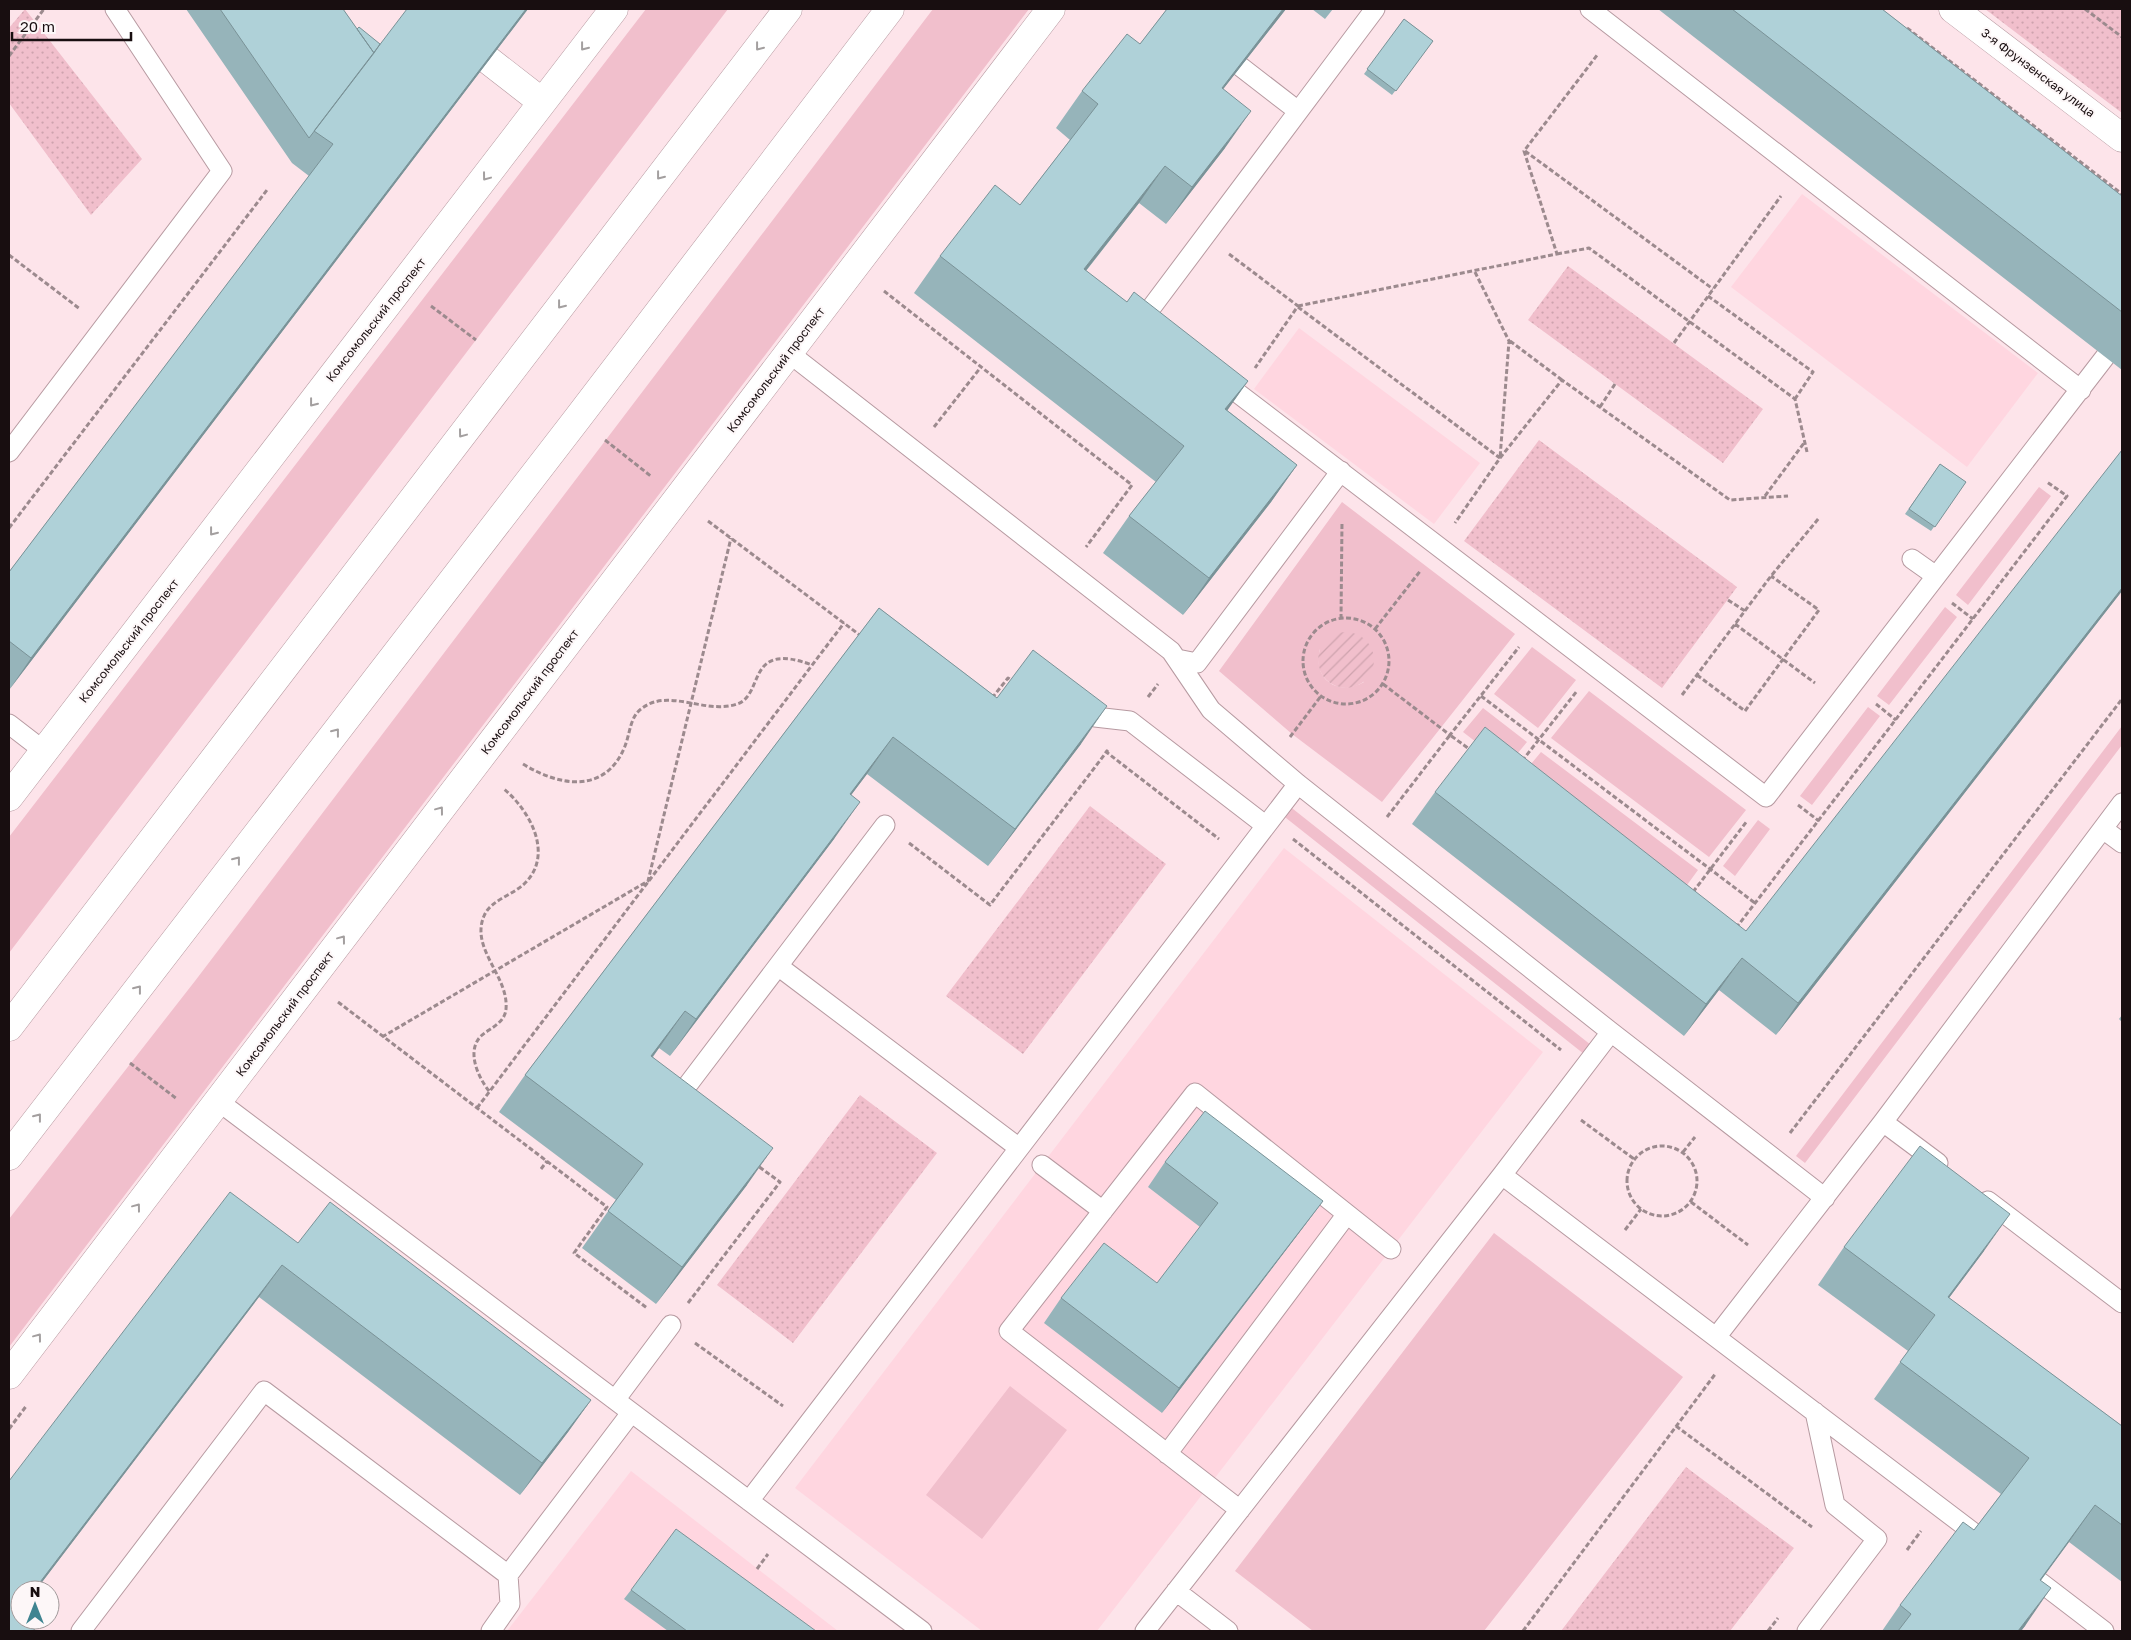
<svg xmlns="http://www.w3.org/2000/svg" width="2131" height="1640" font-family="'Golos Text',sans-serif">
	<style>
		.built { fill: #ffd6e0 }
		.grass { fill: #f1bfcc; fill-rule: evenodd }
		.park { fill: url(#park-dots) }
		.garden { fill: url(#garden-furrows) }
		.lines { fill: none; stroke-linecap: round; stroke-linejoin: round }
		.lane-casing { stroke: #b79aa1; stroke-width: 21 }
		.secondary-casing { stroke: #b79aa1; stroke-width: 29 }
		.primary-casing { stroke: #b79aa1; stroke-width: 29 }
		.path { stroke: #9c8a8e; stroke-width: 3; stroke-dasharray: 5 2.5; stroke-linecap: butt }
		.lane { stroke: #fff; stroke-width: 19 }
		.secondary { stroke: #fff; stroke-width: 28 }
		.primary { stroke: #fff; stroke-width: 28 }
		.wall { fill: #96b4ba }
		.shaded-wall { fill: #7a9297 }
		.building { fill: #afd1d8; stroke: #7a9297 }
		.oneway { stroke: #a39f9f }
		.labels { text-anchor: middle; stroke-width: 4; stroke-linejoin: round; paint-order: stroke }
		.street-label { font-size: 12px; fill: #180e10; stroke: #fdf7f8 }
	</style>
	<defs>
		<pattern id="park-dots" width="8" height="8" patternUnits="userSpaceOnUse" patternTransform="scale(1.25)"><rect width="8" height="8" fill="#f1bfcc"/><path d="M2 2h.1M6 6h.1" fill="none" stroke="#cea3ae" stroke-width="1.8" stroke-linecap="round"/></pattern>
		<pattern id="garden-furrows" width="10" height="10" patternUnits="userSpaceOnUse" patternTransform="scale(1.25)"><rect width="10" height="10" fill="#f1bfcc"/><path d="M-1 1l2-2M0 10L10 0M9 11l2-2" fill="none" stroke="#cea3ae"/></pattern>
	</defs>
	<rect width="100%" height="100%" fill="#fde4ea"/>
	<path class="built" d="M1802 194 2038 373 1967 467 1731 287Z
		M1299 328 1480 463 1434 524 1254 389Z
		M1284 848 1543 1052 1097 1631H982L795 1488Z
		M631 1471 838 1631H507Z"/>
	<path class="grass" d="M646 9H728L9 953V837Z
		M933 9H1029L9 1347V1219L195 981Z
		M2039 487 2051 496 1968 605 1956 595Z
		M1342 502 1515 634 1382 802 1292 734 1219 671ZM1320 649 1364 682C1338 697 1312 679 1320 649Z
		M1945 607 1957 617 1889 705 1877 696Z
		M1532 647 1576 680 1538 728 1494 694Z
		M1589 691 1746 810 1709 857 1551 738Z
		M1868 707 1880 716 1812 805 1800 796Z
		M1483 708 1527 742 1507 766 1463 732Z
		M2122 726V745L1805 1163 1796 1156Z
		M1541 752 1698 870 1679 896 1521 776Z
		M1288 805 1591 1045 1584 1054 1281 814Z
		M1758 820 1770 829 1735 876 1723 866Z
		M1494 1233 1683 1377 1484 1631H1313L1235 1571Z
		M1010 1386 1067 1430 982 1539 926 1495Z"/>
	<path class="park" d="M25 9 142 159 91 215 9 103V28Z
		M1985 9H2122V113Z
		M1568 266 1763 409 1723 463 1528 320Z
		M1539 440 1737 587 1662 688 1464 541Z
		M1090 806 1166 864 1023 1054 946 996Z
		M860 1095 937 1153 793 1343 717 1285Z
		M1686 1467 1794 1548 1730 1631H1561Z"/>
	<path class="garden" d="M1318 660a28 28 0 1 1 56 0a28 28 0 1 1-56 0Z"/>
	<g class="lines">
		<defs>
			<path id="lane" d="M1590 9 2081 390
				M1241 67 1298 111
				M1148 324 1142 320 1375 9
				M789 353 1171 651 1211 710 1298 784 1611 1032 1825 1198
				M1218 378 1766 797 2105 357
				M9 452 222 171 115 9
				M1912 559 1936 576
				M1177 659 1197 663 1341 471
				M1095 717 1130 721 1265 825
				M9 724 44 751
				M2103 829 2122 843
				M778 966 1019 1148
				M218 1101 922 1631
				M674 1103 885 825
				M1883 1122 1938 1163
				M1042 1165 1103 1211
				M1502 1175 1974 1533
				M1988 1201 2122 1303
				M1717 1336 1883 1122 2122 803
				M615 1400 671 1325
				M1167 1454 1347 1214
				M749 1501 1298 784
				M1240 1510 1009 1331 1195 1093 1391 1249
				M2040 1582 2104 1631
				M1176 1591 1228 1631
				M81 1631 264 1391 508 1575
				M491 1631 510 1604 508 1575 631 1413
				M1145 1631 1502 1175 1611 1032
				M1807 1631 1877 1539 1835 1505 1815 1412"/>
			<path id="secondary" d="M1953 9 2122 138
				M488 60 542 102
				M9 797 614 9
				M9 1375 1051 9"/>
			<path id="primary" d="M9 1027 788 9
				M9 1156 577 419 890 9"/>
		</defs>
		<use href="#lane" class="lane-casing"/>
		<use href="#secondary" class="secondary-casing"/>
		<use href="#primary" class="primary-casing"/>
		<path class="path" d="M2085 9 2122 37
			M1907 28 2122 194
			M9 56 44 9
			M1525 151 1713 289
			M1229 254 1298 306 1255 368
			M1557 254 1589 248 1795 399 1807 452
			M9 255 80 309
			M1475 272 1509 341 1500 458
			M884 291 1132 485 1086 547
			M1708 296 1813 372 1795 399
			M431 306 476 340
			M1298 306 1557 254 1524 151 1598 54
			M1298 307 1500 458 1455 523
			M1510 341 1562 380
			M1674 343 1781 196
			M1600 407 1615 384
			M934 427 981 367
			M605 440 652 477
			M1500 458 1562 380 1730 500 1788 496
			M1765 496 1804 443
			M708 521 861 636
			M9 528 267 190
			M1728 600 1745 611
			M1952 603 1973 619
			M1303 661a43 43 0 1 1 86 0a43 43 0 1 1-86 0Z
			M1341 619 1342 522
			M1735 624 1815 683
			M1375 629 1421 570
			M1697 675 1745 711 1819 610 1771 576
			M1383 684 1450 735 1519 647
			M1682 695 1771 576 1819 518
			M1481 696 1755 903
			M1148 697 1158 684
			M992 698 1008 678 1014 682
			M1876 704 1896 720
			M1290 737 1321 696
			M1105 751 1219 839
			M1522 761 1577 691
			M523 764C560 787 606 794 625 746 630 734 630 717 641 709 668 687 705 715 737 704 765 695 745 640 812 665
			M1798 805 1819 821
			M1387 817 1450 735 1472 751
			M1293 839 1561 1050
			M909 843 990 905 1108 750
			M1693 892 1747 821
			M1736 928 2067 496 2047 482
			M338 1002 607 1207 574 1253 647 1308
			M382 1037 648 881 731 538
			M130 1063 177 1099
			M489 1091C478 1077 466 1051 481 1036 490 1028 505 1023 506 1009 509 976 470 949 484 916 491 899 515 895 527 881 553 852 529 810 504 789
			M477 1108 844 623
			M1581 1120 1634 1159
			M1790 1133 2122 699
			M1627 1181a35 35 0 1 1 70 0a35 35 0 1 1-70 0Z
			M1683 1152 1695 1137
			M541 1169 547 1161
			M1691 1202 1748 1245
			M1625 1230 1641 1209
			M688 1303 780 1182 758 1166
			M695 1343 783 1406
			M1676 1426 1812 1527
			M9 1429 27 1405
			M1907 1550 1921 1531
			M757 1569 768 1554
			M1523 1631 1716 1373
			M1768 1631 1778 1618"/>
		<use href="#lane" class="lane"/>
		<use href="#secondary" class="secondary"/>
		<use href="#primary" class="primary"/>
	</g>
	<path class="wall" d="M186 9H343L357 29 380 44 528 9 9 690V572L309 176 292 163Z
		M1167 9H1286L1223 89 1225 148 1166 224 1139 203 1086 271 1127 302 1248 381 1227 410 1297 465 1271 502 1183 615 1103 553 1129 516 1156 482 914 293 940 256 1020 205 1070 140 1056 128 1082 91 1140 44Z
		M1312 9H1333L1325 19Z
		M1658 9H1882L2122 196V370Z
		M1404 19 1433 41 1392 95 1364 74Z
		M1940 464 1966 482 1931 531 1905 514Z
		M2122 591 1776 1035 1719 990 1684 1036 1412 824 1435 792 1746 931Z
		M879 608 997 698 1081 744 988 866 867 774 851 795 834 839 670 1056 659 1048 653 1057 747 1185 656 1304 582 1248 616 1200 499 1112 525 1075Z
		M2122 1015V1022L2119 1019Z
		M1165 1162 1323 1201 1305 1225 1162 1413 1044 1323 1061 1298 1157 1283 1200 1227 1148 1187Z
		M298 1243 591 1400 568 1432 520 1495 259 1297 36 1590H20L17 1615 9 1631V1481Z
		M1844 1247 1984 1251 1949 1298 2122 1426V1582L2069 1542 2041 1580 2025 1626 2021 1631H1882L1900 1605 1974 1530 2001 1494 1874 1399 1908 1351 1818 1285Z
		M631 1590 816 1631H668L624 1599Z"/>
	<path class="shaded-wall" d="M526 9H528L9 690 31 658Z
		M1283 9H1286L1195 125 1222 88Z
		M1251 111 1225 148 1166 224 1192 187Z
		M1165 166 1139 203 1058 306 1084 269Z
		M1248 381 1222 418 1225 409Z
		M1297 465 1271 502 1183 615 1209 578Z
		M2122 588V591L1776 1035 1798 1003Z
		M1107 706 1081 744 988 866 1015 829Z
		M893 737 867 774 824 831 850 794Z
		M860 802 834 839 670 1056 696 1019Z
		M1742 958 1719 990 1684 1036 1706 1004Z
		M685 1011 659 1048 625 1093 651 1056Z
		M773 1148 747 1185 656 1304 682 1267Z
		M1323 1201 1305 1225 1162 1413 1179 1388Z
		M2010 1214 1984 1251 1922 1334 1948 1297Z
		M282 1265 259 1297 36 1590H34Z
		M591 1400 568 1432 520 1495 542 1463Z
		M2095 1505 2069 1542 2014 1617 2040 1580Z
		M2051 1588 2025 1626 2021 1631H2018Z"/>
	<path class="building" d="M220 9H343L374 53 309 138Z
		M407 9H526L31 658 9 641V572L333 144 314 131Z
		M1167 9H1283L1222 88 1251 111 1192 187 1165 166 1084 269 1127 302 1134 292 1248 381 1225 409 1297 465 1209 578 1129 516 1184 446 940 256 995 185 1020 205 1098 104 1082 91 1127 34 1140 44Z
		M1732 9H1882L2122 196V312Z
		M1404 19 1433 41 1396 91 1367 69Z
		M359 27 380 44 374 53 357 29Z
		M2122 450V588L1798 1003 1742 958 1706 1004 1435 792 1485 727 1746 931Z
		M1940 464 1966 482 1935 527 1909 509Z
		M879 608 997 698 1033 650 1107 706 1015 829 893 737 850 794 860 802 696 1019 685 1011 651 1056 773 1148 682 1267 608 1211 643 1164 525 1075Z
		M1205 1111 1323 1201 1179 1388 1061 1298 1104 1243 1157 1283 1218 1203 1165 1162Z
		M1920 1146 2010 1214 1948 1297 2122 1426V1525L2095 1505 2040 1580 2051 1588 2018 1631H1898L1911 1614 1900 1605 1963 1522 1974 1530 2029 1458 1900 1362 1935 1315 1844 1247Z
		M230 1192 298 1243 330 1202 591 1400 542 1463 282 1265 34 1590H20V1608L16 1614 20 1618V1620H23L36 1631H9V1481Z
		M676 1529 816 1631H687L631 1590Z"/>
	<defs><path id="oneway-chevron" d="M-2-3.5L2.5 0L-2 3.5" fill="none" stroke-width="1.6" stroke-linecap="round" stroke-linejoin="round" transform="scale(1.25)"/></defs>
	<g class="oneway">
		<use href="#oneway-chevron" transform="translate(584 47) rotate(128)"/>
		<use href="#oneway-chevron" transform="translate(759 47) rotate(128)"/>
		<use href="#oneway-chevron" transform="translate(660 176) rotate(128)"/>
		<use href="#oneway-chevron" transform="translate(486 177) rotate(127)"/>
		<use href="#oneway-chevron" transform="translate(561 305) rotate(128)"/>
		<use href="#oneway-chevron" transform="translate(313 403) rotate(128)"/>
		<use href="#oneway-chevron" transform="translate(462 434) rotate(127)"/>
		<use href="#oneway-chevron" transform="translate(213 532) rotate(128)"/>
		<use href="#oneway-chevron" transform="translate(336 732) rotate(-52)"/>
		<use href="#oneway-chevron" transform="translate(440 810) rotate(-53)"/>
		<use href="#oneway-chevron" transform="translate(237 860) rotate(-52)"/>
		<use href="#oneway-chevron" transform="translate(342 939) rotate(-53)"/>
		<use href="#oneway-chevron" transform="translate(138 989) rotate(-52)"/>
		<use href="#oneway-chevron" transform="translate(38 1117) rotate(-52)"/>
		<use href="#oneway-chevron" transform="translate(137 1207) rotate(-53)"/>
		<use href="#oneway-chevron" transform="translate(38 1337) rotate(-53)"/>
	</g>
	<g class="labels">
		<g class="street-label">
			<text transform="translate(2038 73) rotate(37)" y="4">3-я Фрунзенская улица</text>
			<text transform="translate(376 320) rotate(-52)" y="4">Комсомольский проспект</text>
			<text transform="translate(776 370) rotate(-53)" y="4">Комсомольский проспект</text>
			<text transform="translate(129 641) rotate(-52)" y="4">Комсомольский проспект</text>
			<text transform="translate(530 692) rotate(-53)" y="4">Комсомольский проспект</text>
			<text transform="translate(285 1014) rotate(-53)" y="4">Комсомольский проспект</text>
		</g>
	</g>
	<rect width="2131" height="1640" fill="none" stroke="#180e10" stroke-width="20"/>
	<g transform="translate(35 1605)"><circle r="24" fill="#fdf7f8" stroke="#a19a9b"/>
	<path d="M0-4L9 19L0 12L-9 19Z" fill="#3f8491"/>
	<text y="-8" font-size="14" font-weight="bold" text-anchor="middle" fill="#180e10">N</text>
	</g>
	<path d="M12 32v8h119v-8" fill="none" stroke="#180e10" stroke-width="2.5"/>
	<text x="20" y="32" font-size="15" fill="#180e10" stroke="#fdf7f8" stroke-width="4" paint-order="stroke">20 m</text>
</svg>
